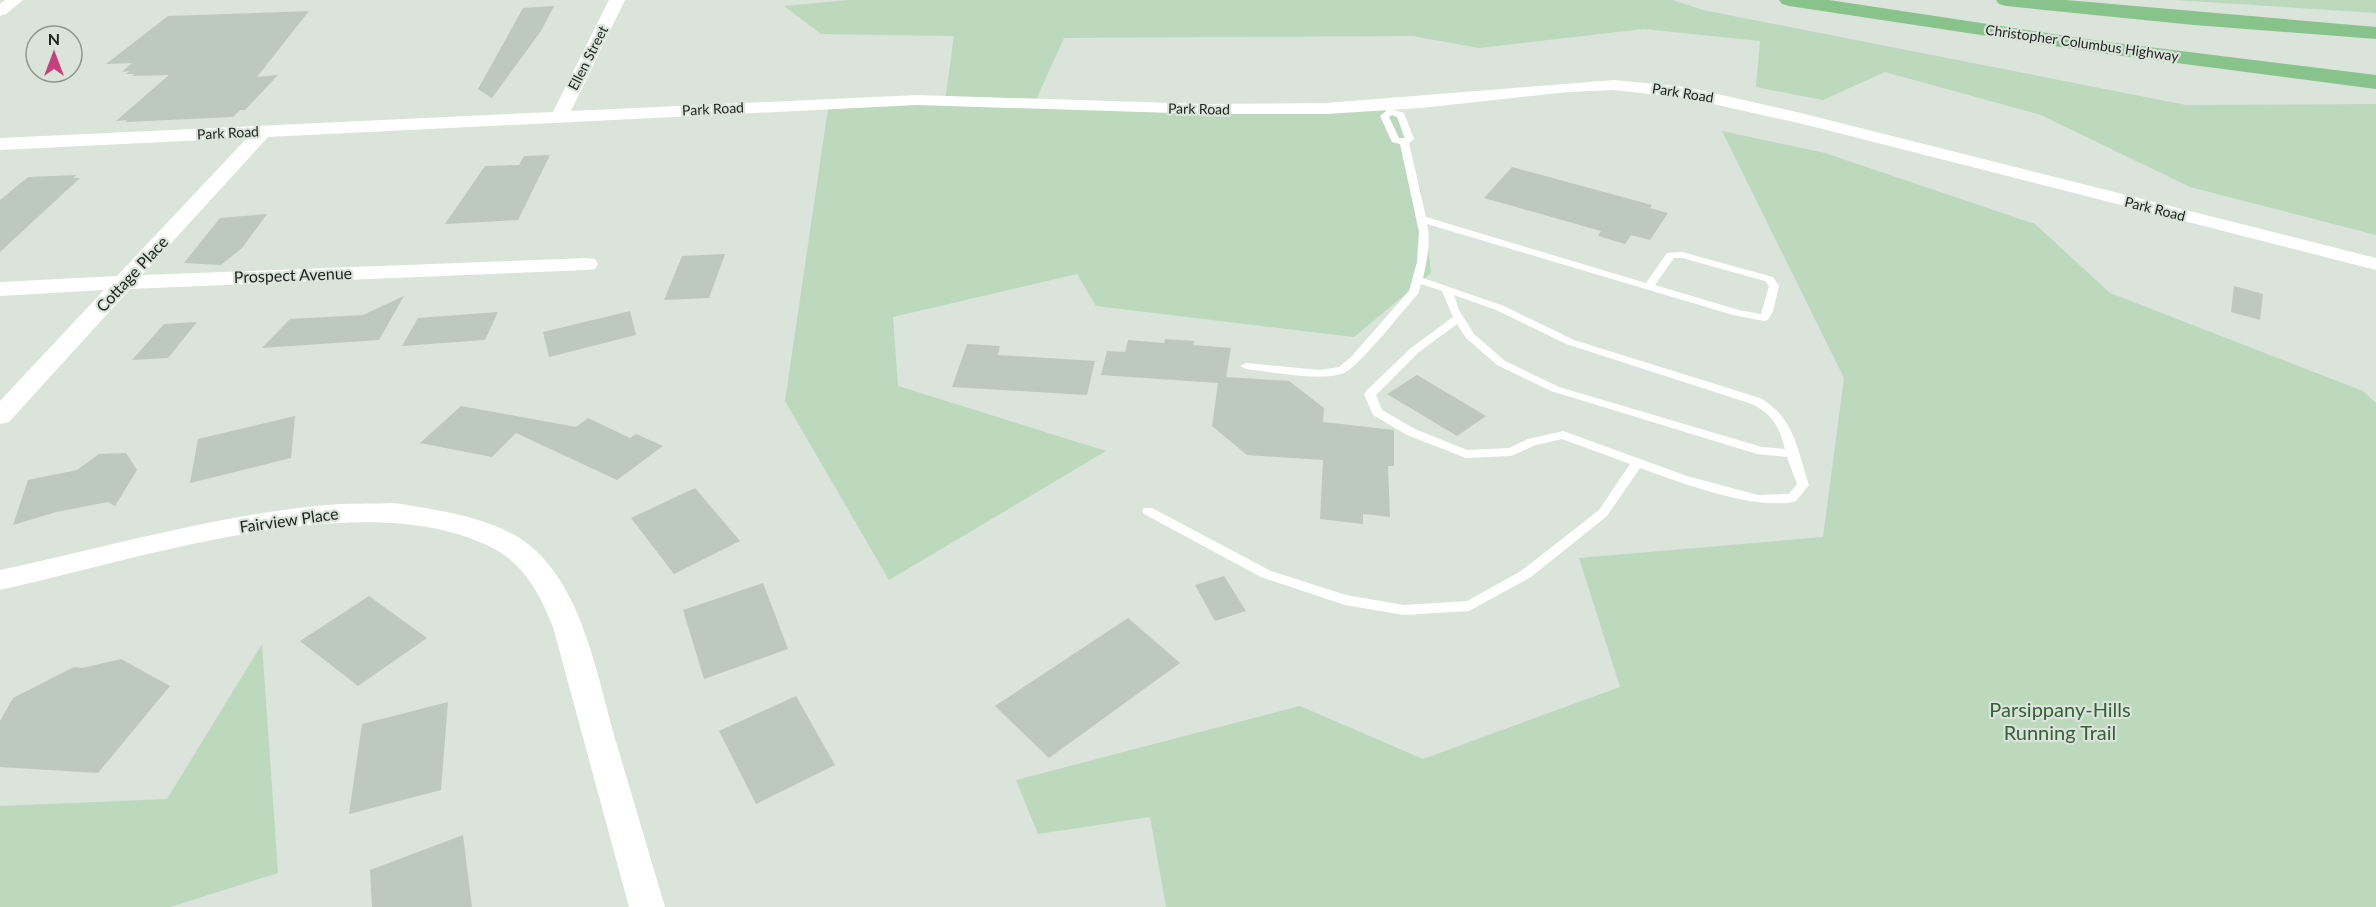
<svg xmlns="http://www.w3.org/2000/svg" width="2376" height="907" font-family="Lato,sans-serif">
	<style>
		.green { fill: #bcd8bd }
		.building { fill: #bdc8be }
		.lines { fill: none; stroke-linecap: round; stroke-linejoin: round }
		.lane { fill: #fff; fill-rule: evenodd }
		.street { fill: #fff; fill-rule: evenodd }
		.highway { fill: #88c38c; fill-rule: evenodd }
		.labels { text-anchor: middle; stroke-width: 4.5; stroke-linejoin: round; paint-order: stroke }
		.far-street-label { font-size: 14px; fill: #1d201d; stroke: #dae4da }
		.street-label { font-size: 16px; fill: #1d201d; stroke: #dae4da }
		.near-park-label { font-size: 20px; fill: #346138; stroke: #dae4da }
	</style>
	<rect width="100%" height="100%" fill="#dae4da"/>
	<path class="green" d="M849 0H1672L1703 10 2186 105 2376 104V235L2190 187 2041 115 1885 72 1823 100 1756 87 1760 41 1644 29 1479 48 1413 36 1064 38 1035 102 1394 106 1421 192 1431 273 1354 337 1096 306 1077 274 893 317 898 386 1106 451 889 580 785 401 829 102 945 101 954 36 821 34 784 6Z
		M2175 0H2376V13Z
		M1722 131 1825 153 2035 224 2110 293 2363 391 2376 403V907H1166L1150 817 1038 834 1016 780 1300 706 1423 759 1620 687 1579 558 1823 537 1844 378Z
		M262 644 278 873 170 907H0V806L167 799Z"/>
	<path class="building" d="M554 6 541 31 492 98 478 89 523 8Z
		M309 11 257 77 278 75 245 110H240L233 117 125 122 127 120 116 121 169 75 132 76 134 74H126L130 71 122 72 132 63 106 64 168 16Z
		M550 155 518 220 445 224 485 166 519 165 524 156Z
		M1512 167 1652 205 1650 208 1668 213 1650 240 1631 235 1625 244 1598 236 1601 231 1484 198Z
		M76 175 73 178H80L0 252V200L28 177Z
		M267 214 242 248 221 265 184 263 220 218Z
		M725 254 709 298 664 300 682 256Z
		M2234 286 2263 294 2260 320 2231 312Z
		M404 296 379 340 262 348 290 319 363 315Z
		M630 311 636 335 549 357 543 332Z
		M498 312 485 340 402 346 418 318Z
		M197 322 168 358 132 360 164 324Z
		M1165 339 1194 341 1193 345 1231 348 1226 377 1289 381 1324 408 1323 422 1394 430V466H1388L1390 517 1363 514V524L1320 519 1323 460 1247 455 1212 426 1218 383 1101 375 1107 351 1125 352 1128 340 1164 343Z
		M967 344 1000 346 998 355 1095 361 1087 395 952 387Z
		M1417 375 1486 416 1457 436 1387 394Z
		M461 406 576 427 588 418 630 438 636 434 663 446 617 480 516 433 492 457 420 443Z
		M295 416 291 458 190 483 198 439Z
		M126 453 137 470 115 506 108 502 56 512 13 525 28 480 77 470 99 454Z
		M695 488 740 541 674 574 631 518Z
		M1224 576 1246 611 1215 621 1195 585Z
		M763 583 788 649 704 679 683 610Z
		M369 596 427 638 358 686 300 641Z
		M1128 618 1180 663 1049 758 995 706Z
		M121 659 170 686 98 773 0 767V721L13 698 74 667 82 668Z
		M796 696 835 765 756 804 719 731Z
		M448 702 441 790 349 814 362 724Z
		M463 835 472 907H372L370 870Z"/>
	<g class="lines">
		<path class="lane" d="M1387 103 1390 104 1394 110 1404 113 1414 139 1409 143 1426 217 1646 283 1667 253 1682 252 1773 277 1779 286 1773 311 1768 320 1764 321 1733 315 1427 224C1431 241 1427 261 1423 278L1504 306 1574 340 1760 398C1795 418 1797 450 1809 485L1796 501C1757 512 1679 482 1640 468L1607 516 1531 577 1469 611 1404 615 1345 605 1261 577 1144 514 1142 511 1144 508H1152L1271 571 1346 595 1404 605 1467 601 1521 571 1599 510 1630 464 1562 439 1536 445 1511 456 1466 458 1407 435 1373 415 1364 394 1366 391 1411 348 1453 317 1442 291 1421 284 1418 294C1404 309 1359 367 1344 373 1321 382 1272 372 1246 369L1240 366 1246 363 1320 370 1339 367 1351 357 1409 291 1417 262 1419 232 1400 144 1392 142 1380 116 1386 111 1383 106ZM1392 115 1397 117 1405 138H1399L1389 117ZM1674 258H1682L1765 281 1769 286 1761 314 1739 310 1655 285ZM1454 295 1496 310 1566 344 1752 404C1774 416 1778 425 1785 449L1762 447 1559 387 1505 361 1474 334 1459 310ZM1457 324 1466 338 1497 365 1551 391 1757 454 1787 457 1797 484 1789 494 1758 495 1687 476 1563 431 1528 439 1509 448 1467 450 1415 429 1382 410 1376 395 1419 352Z"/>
		<path class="street" d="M5 0H23L6 14 0 16V4Z
			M609 0H625L571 111 917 95 1205 104 1326 103 1614 80 1686 87 1805 114 2376 258V270L1803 124 1686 98 1614 90 1568 92 1421 108 1326 114H1205L917 105 268 137 142 275 587 258 595 259 598 264 595 269 587 270 130 289 9 422 0 424V401L104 290 0 296V282L117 276 247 138 0 150V138L553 112Z
			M394 503C437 510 493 517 528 544 584 588 598 681 617 745 633 799 649 853 665 907H629L553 627C542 599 526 567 498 551 372 479 135 561 0 590V570C108 547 215 515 326 505 348 503 372 504 394 503Z"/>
		<path class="highway" d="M1779 0H1829L2100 41 2376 75V89L2100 53 1789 6 1782 4Z
			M1996 0H2066L2376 27V39L2194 25 2006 6 1999 4Z"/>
	</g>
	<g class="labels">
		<g class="far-street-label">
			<text transform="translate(2082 43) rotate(8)" y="5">Christopher Columbus Highway</text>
			<text transform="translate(588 58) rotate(-63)" y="5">Ellen Street</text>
			<text transform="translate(1683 93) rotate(9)" y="5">Park Road</text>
			<text transform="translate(713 109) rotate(-3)" y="5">Park Road</text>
			<text transform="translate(1199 109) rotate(1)" y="5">Park Road</text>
			<text transform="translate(228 133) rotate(-3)" y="5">Park Road</text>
			<text transform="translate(2155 209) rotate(14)" y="5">Park Road</text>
		</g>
		<g class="street-label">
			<text transform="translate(132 274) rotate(-47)" y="6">Cottage Place</text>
			<text transform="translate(293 275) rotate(-2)" y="6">Prospect Avenue</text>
			<text transform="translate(289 520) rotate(-8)" y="6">Fairview Place</text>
		</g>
		<g class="near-park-label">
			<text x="2060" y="717">Parsippany-Hills<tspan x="2060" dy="23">Running Trail</tspan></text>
		</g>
	</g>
	<g transform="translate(54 54)"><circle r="28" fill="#dae4da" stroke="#8e968e" stroke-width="1.5"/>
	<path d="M0-4.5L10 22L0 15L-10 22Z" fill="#c7407e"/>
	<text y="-9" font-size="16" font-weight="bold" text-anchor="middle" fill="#1d201d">N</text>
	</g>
</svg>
